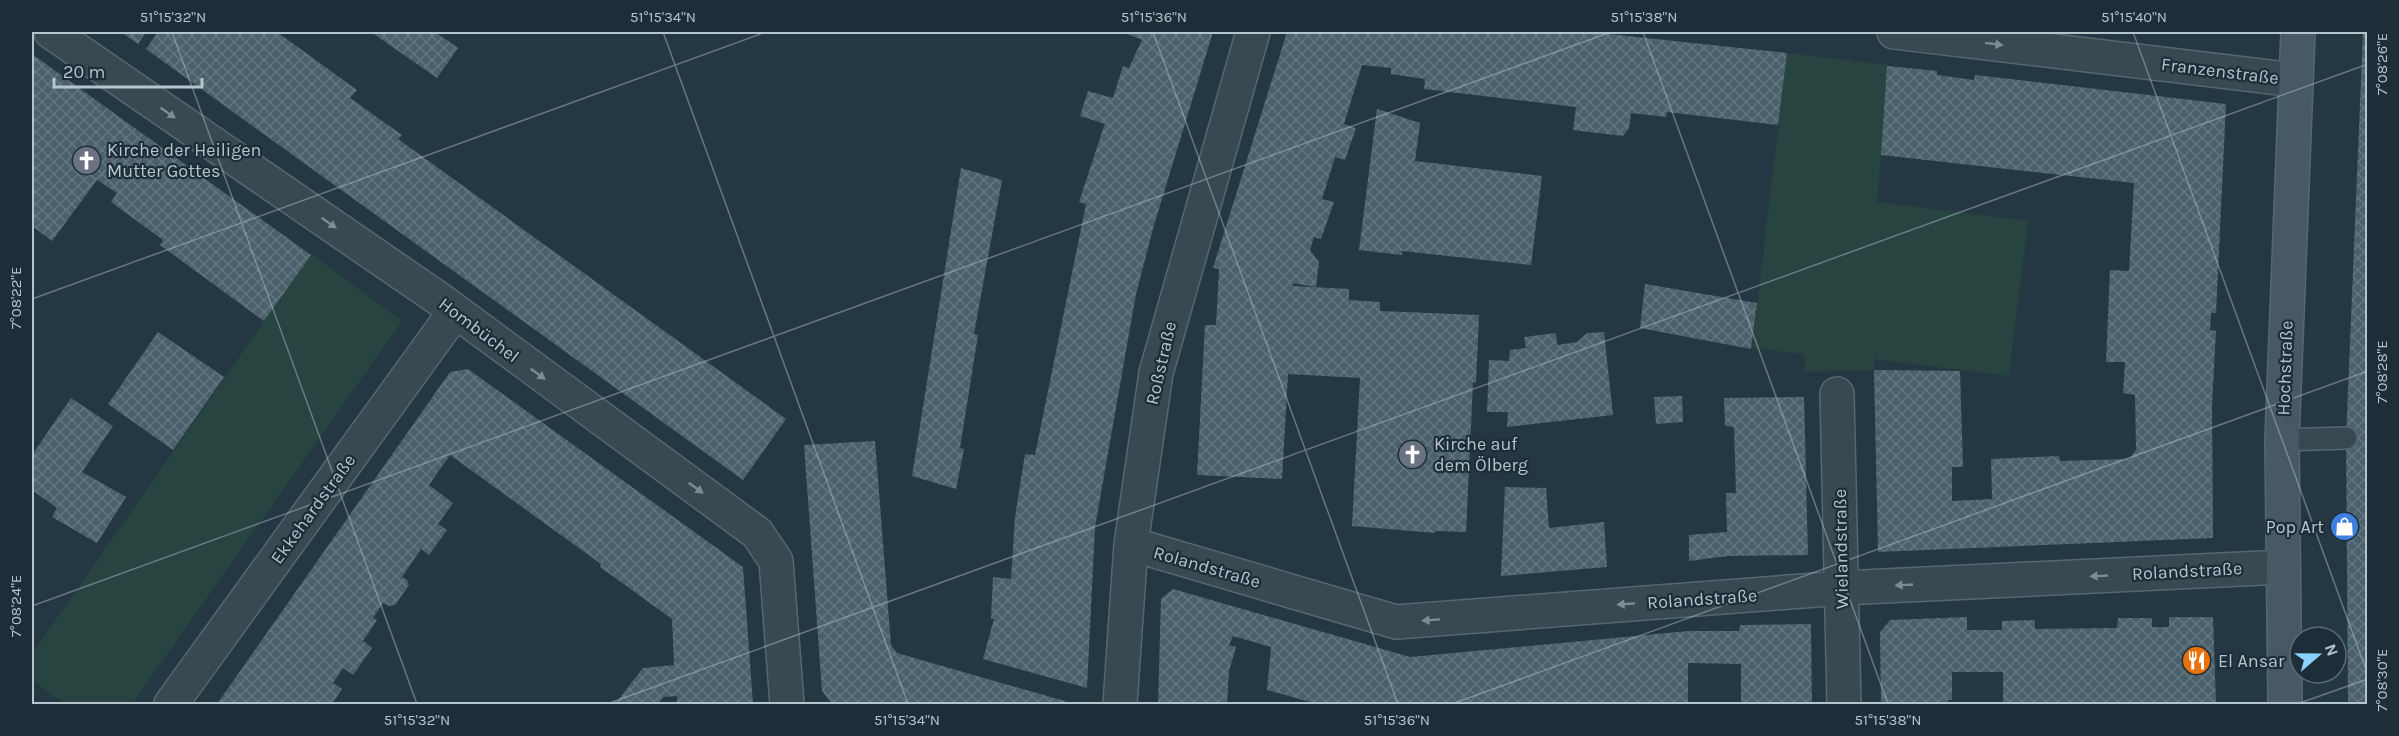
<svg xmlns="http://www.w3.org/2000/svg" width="2399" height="736" font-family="Karla,sans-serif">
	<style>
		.park { fill: #274440 }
		.building { fill: url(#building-cross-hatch) }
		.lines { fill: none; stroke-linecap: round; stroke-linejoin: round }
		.service-casing { stroke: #57676f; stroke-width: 24 }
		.minor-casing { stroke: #57676f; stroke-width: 36 }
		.secondary-casing { stroke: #57676f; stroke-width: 36 }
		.service { stroke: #394952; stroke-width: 21 }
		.minor { stroke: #394952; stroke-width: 33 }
		.secondary { stroke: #475965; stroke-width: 33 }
		.oneway { fill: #7e8d95 }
		.ticks { fill: none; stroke: #b6c4cc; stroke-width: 1.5; stroke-opacity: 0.45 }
		.labels { text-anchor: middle; stroke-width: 4.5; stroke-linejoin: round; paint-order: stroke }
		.street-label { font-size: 18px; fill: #b6c4cc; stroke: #1e2e38 }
		.poi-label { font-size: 18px; fill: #b6c4cc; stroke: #1e2e38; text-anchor: start }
		.neatline { fill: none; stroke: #b6c4cc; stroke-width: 2 }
		.ticks-label { font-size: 15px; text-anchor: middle; fill: #b6c4cc }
	</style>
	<defs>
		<pattern id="building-cross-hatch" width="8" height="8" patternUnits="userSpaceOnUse" patternTransform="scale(1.5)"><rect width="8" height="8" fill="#4a616b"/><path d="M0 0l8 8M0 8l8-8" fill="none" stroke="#62767f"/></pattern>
	</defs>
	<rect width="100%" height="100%" fill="#243843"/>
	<path class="park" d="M1787 53 1888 65 1877 202 2028 221 2009 376 1874 359V370L1805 372 1804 354 1752 348Z
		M311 254 402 321 132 704H66L32 680V654Z"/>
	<path class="building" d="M121 32H146L138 44Z
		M158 32H277L357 90 350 98 402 135 398 139 786 419 743 480 146 49Z
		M371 32H435L458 48 437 78Z
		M1123 32H1213L1154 225 1136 294 1095 527 1087 688 983 659 994 619H991L993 577 1011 579 1015 517 1025 454 1035 455 1086 204 1079 202 1104 126 1105 124 1080 116 1088 91 1113 98 1123 66 1129 68 1142 40Z
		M1287 32H1590L1787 53 1778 125 1667 112 1666 117 1631 113 1629 128 1623 136 1573 130 1576 107 1424 89 1425 79 1391 74V68L1362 65 1344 124 1356 128 1345 160 1335 157 1322 199 1334 202 1321 239 1314 237 1310 250 1319 262 1316 287 1292 283 1293 286 1349 289V300L1380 302V311L1479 315 1476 383 1473 382 1466 532 1435 531V533L1352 526 1360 378 1288 374 1282 479 1197 475 1205 325H1216L1219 269 1213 268Z
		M2363 32H2368V704H2348L2346 438Z
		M32 54 311 255 264 321 160 245 163 240 111 202 117 193 97 180 52 241 32 226Z
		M1887 66 1937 71V75L1974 80 1975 75 2226 104 2216 313H2211L2210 330 2216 331 2212 405 2213 538 1878 552 1874 370 1960 371 1963 467H1952V501L1992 499 1991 459 2059 456 2060 461 2129 459 2136 450 2135 395 2123 393 2125 362H2106L2110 270 2129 271 2134 183 1881 155Z
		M1377 109 1420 123 1415 161 1542 176 1531 265 1402 251V255L1359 250Z
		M961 168 1002 180 974 334 978 335 960 448 964 449 956 489 912 476Z
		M1645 284 1757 303 1751 349 1640 328Z
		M158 332 224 377 173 450 108 404Z
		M1604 332 1613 415 1507 427 1508 412H1487L1489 360 1509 361 1510 350 1526 348 1524 337 1556 333 1557 345 1577 342 1587 333Z
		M468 369 743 567 753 704H677V696L663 697 658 704H615L643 668 674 665 672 619 600 567 601 564 450 455 429 485 453 503 438 524 447 530 429 555 421 549 402 577 407 580 409 585 395 605 389 606 383 603 373 618 377 620 363 641 372 648 353 675 343 668 333 683 342 689 332 704H217L450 372Z
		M1682 396 1683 422 1656 424 1654 397Z
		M1804 397 1808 555 1728 556 1689 561V535L1727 532 1726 493H1736L1734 427 1725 426 1724 398Z
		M71 398 113 426 82 472 126 497 97 543 52 517 57 508 32 490V455Z
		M875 441 891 645 897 653 1075 704H832L822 691 804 445Z
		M1505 487 1546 488 1549 528 1604 522 1607 567 1501 576Z
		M1173 589 1410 657 1689 631H1739L1740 625 1811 624 1812 704H1751V703L1741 702V664L1688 663V704H1317L1267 690 1271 647 1233 636 1229 645 1236 647 1229 671 1227 704H1158L1161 599Z
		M1967 617V630H2002V621L2035 620V629L2117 628 2118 618H2152V627H2169V617H2213L2216 704H2127V702L2003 704V672H1952V700H1948V704H1881L1880 632 1890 620Z"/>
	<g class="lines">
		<defs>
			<path id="service" d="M2282 440 2346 438"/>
			<path id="minor" d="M51 32 439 299 757 533 776 561 787 704
				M1894 32 2296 80
				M1837 394 1844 704
				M1131 544 1396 622 1842 588 2283 567
				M171 704 454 313
				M1120 704 1131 544 1156 373 1253 32"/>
			<path id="secondary" d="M2285 704 2282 440 2298 32"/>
		</defs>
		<use href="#service" class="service-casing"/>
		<use href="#minor" class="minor-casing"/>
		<use href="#secondary" class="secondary-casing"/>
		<use href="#service" class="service"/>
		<use href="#minor" class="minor"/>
		<use href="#secondary" class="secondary"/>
	</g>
	<defs><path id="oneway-solid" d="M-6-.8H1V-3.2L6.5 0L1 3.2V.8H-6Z" transform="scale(1.5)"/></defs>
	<g class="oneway">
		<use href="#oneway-solid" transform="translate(1994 44) rotate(7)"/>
		<use href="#oneway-solid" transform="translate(168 113) rotate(35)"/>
		<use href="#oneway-solid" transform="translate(329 223) rotate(35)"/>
		<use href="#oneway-solid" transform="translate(538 374) rotate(36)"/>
		<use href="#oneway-solid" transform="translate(696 488) rotate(36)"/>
		<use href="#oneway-solid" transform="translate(2099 576) rotate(177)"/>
		<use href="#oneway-solid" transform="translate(1904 585) rotate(177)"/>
		<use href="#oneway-solid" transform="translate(1626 604) rotate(176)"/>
		<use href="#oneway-solid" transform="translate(1431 620) rotate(176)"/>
	</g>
	<path class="ticks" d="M172 32 417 704M663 32 908 704M1153 32 1398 704M1643 32 1888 704M2133 32 2368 675M32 299 766 32M32 606 1611 32M607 704 2368 64M1452 704 2368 371M2297 704 2368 679"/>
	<defs>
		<symbol id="church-disc" viewBox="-11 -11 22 22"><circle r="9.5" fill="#6b7280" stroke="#1e2e38"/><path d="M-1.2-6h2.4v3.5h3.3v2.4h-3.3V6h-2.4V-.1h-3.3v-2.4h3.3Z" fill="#fff"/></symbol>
		<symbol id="shop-disc" viewBox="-11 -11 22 22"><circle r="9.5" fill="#3f7fe0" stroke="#1e2e38"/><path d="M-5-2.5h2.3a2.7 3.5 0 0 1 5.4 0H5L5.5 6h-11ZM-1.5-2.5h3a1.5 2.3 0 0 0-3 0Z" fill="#fff"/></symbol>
		<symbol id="restaurant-disc" viewBox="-11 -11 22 22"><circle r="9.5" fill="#e8710a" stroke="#1e2e38"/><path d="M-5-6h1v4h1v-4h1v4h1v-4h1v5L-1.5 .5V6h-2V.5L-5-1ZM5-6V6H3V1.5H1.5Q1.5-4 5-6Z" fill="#fff"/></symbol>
	</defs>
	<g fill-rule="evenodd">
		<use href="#church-disc" x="70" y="144" width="33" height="33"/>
		<use href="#church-disc" x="1396" y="438" width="33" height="33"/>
		<use href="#shop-disc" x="2328" y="510" width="33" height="33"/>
		<use href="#restaurant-disc" x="2180" y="644" width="33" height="33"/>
	</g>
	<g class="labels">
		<g class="street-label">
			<text transform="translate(2220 71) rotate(7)" y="6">Franzenstraße</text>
			<text transform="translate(479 330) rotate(37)" y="6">Hombüchel</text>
			<text transform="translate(1161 363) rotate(-77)" y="6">Roßstraße</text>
			<text transform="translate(2285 368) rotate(-88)" y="6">Hochstraße</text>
			<text transform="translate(313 509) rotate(-54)" y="6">Ekkehardstraße</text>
			<text transform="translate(1841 549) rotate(-91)" y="6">Wielandstraße</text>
			<text transform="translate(1207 567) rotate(16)" y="6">Rolandstraße</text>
			<text transform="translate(2187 571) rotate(-3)" y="6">Rolandstraße</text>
			<text transform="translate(1702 599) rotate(-4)" y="6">Rolandstraße</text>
		</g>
		<g class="poi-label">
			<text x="107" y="156">Kirche der Heiligen<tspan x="107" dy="21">Mutter Gottes</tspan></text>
			<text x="1434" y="450">Kirche auf<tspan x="1434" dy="21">dem Ölberg</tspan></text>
			<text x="2324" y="533" text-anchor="end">Pop Art</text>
			<text x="2218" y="667">El Ansar</text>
		</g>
	</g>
	<rect width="2399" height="736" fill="none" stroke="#1e2e38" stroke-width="66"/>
	<g transform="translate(2318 655) rotate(70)"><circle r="28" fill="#1e2e38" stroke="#5b6a73" stroke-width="1.5"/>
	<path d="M0-4.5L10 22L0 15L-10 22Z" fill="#89d2fe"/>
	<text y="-9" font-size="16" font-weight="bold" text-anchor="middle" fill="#b6c4cc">N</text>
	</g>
	<path d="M54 78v9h148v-9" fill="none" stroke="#b6c4cc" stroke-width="3"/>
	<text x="63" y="78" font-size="18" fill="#b6c4cc" stroke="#1e2e38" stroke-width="4.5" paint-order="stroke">20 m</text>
	<rect x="33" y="33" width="2333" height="670" class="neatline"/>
	<g class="ticks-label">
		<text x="173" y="22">51°15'32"N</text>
		<text x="663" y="22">51°15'34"N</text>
		<text x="1154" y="22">51°15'36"N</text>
		<text x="1644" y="22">51°15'38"N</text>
		<text x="2134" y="22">51°15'40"N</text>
		<text transform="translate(2382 64) rotate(-90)" y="5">7°08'26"E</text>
		<text transform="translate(16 298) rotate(-90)" y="5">7°08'22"E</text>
		<text transform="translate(2382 372) rotate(-90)" y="5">7°08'28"E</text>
		<text transform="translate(16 606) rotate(-90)" y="5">7°08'24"E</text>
		<text transform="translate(2382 680) rotate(-90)" y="5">7°08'30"E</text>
		<text x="417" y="725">51°15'32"N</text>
		<text x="907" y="725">51°15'34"N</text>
		<text x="1397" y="725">51°15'36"N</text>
		<text x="1888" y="725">51°15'38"N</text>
	</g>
</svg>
